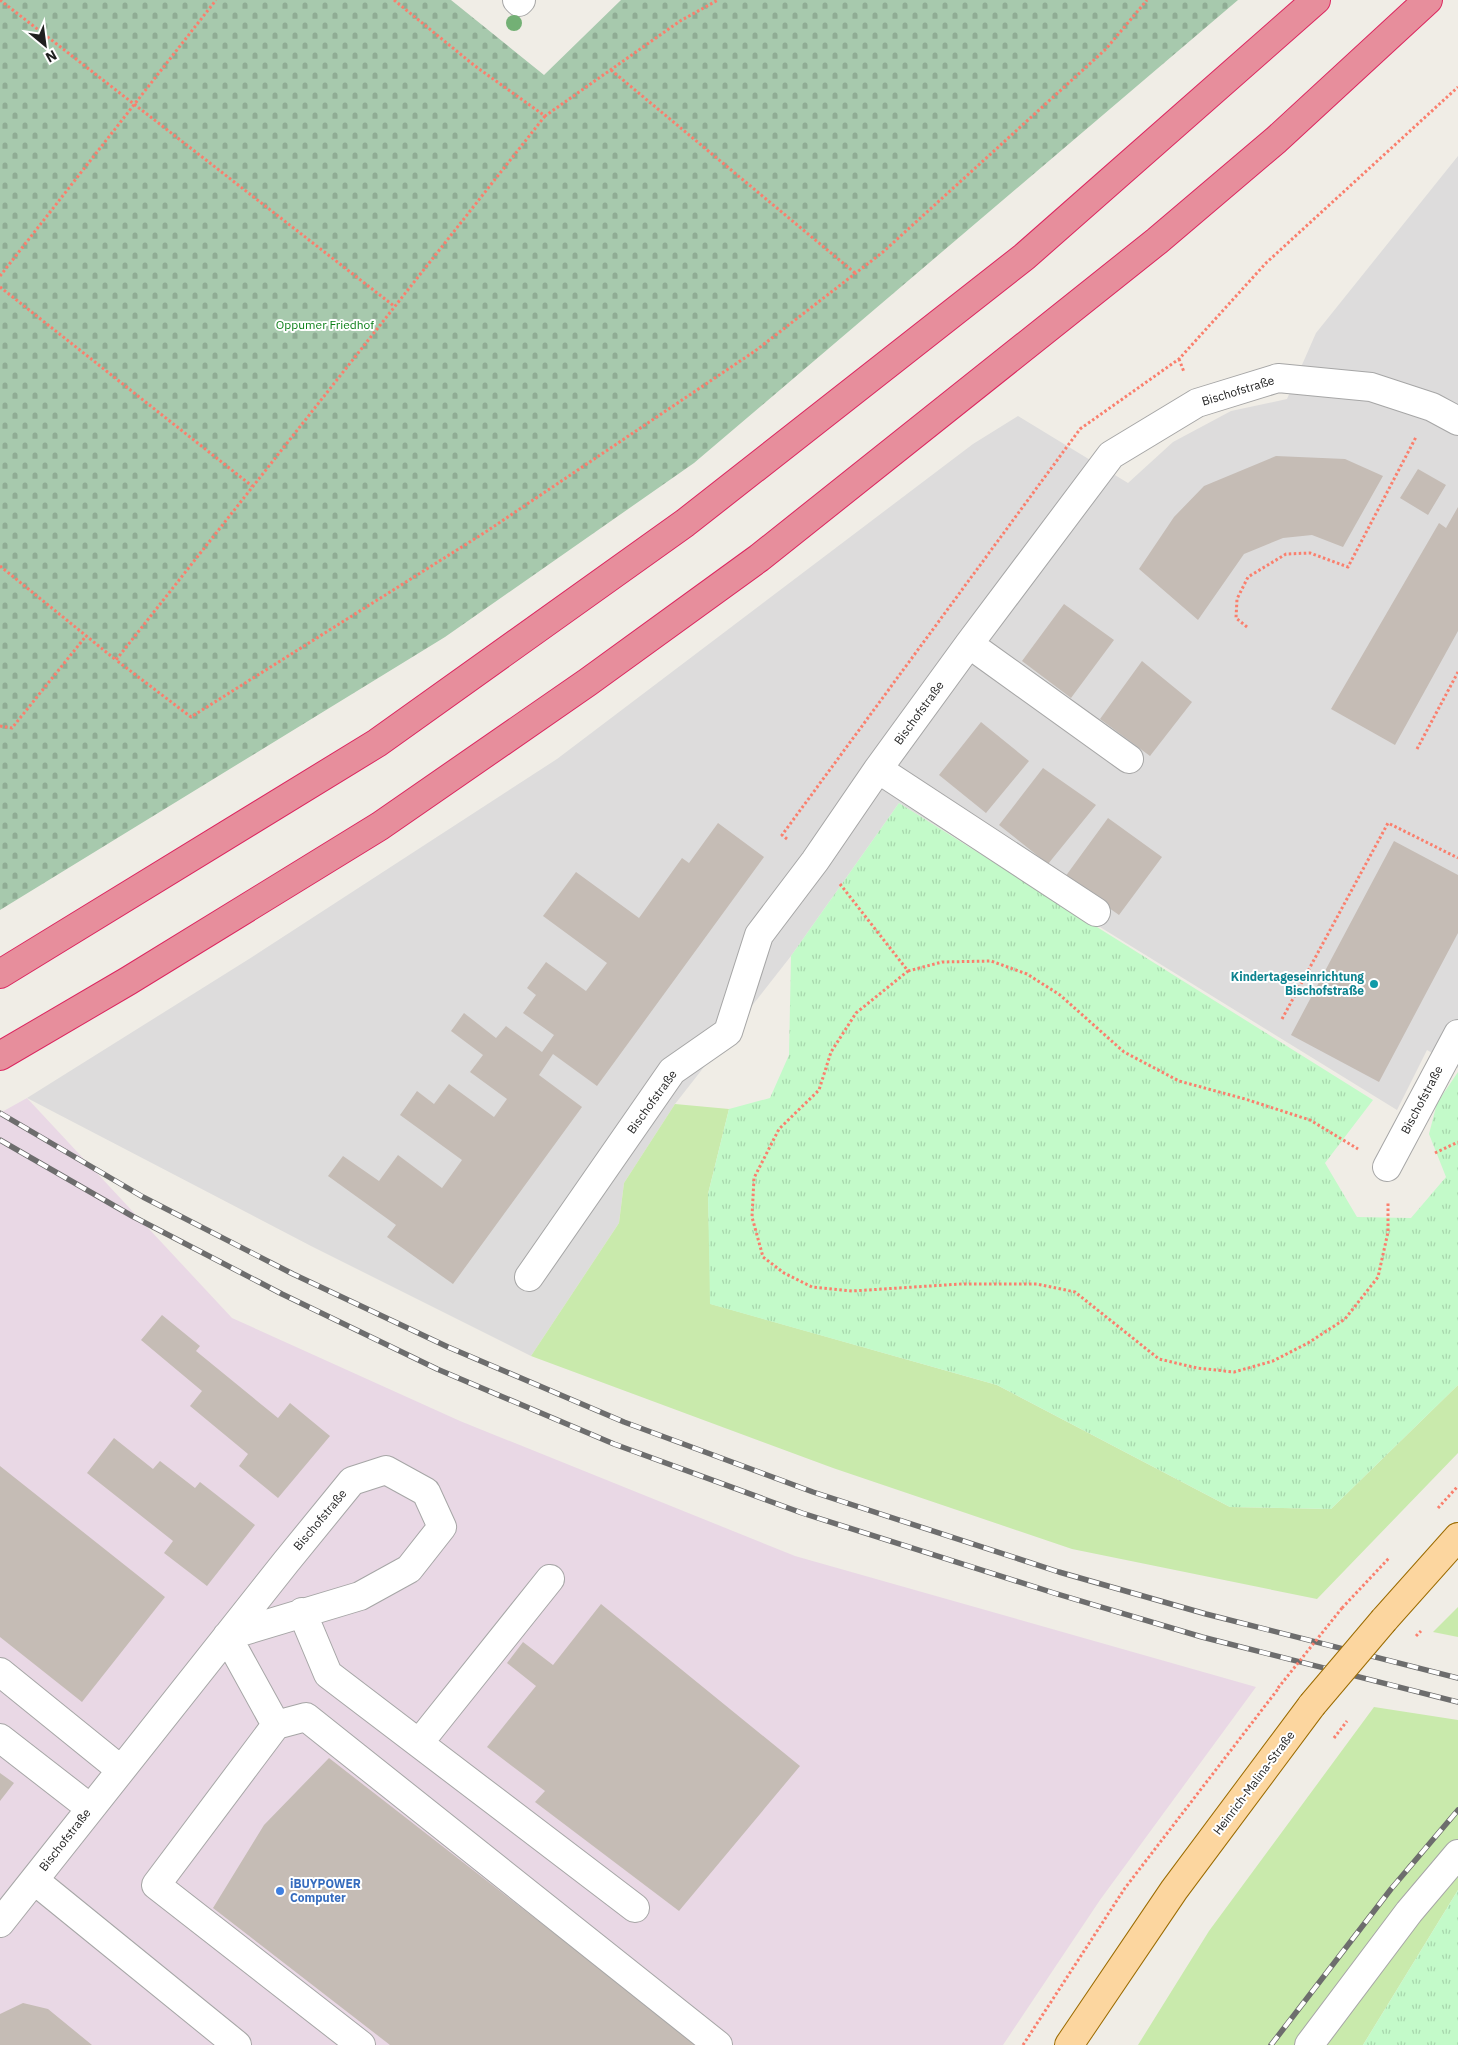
<svg xmlns="http://www.w3.org/2000/svg" width="1458" height="2045" font-family="'IBM Plex Sans',sans-serif">
	<style>
		.residential { fill: #dddcdc }
		.industrial { fill: #e9d8e5 }
		.grass { fill: #c9eaac }
		.cemetery { fill: url(#cemetery-stones) }
		.park { fill: url(#park-tufts) }
		.building { fill: #c5bcb5 }
		.lines { fill: none; stroke-linecap: round; stroke-linejoin: round }
		.minor-casing { stroke: #a6a6a6; stroke-width: 30 }
		.major-casing { stroke: #9b6b00; stroke-width: 30 }
		.highway-casing { stroke: #db265f; stroke-width: 30 }
		.path { stroke: #fa7f6d; stroke-width: 3; stroke-dasharray: 2.5 2.5; stroke-linecap: butt }
		.minor { stroke: #fff; stroke-width: 28 }
		.major { stroke: #fcd69f; stroke-width: 28 }
		.highway { stroke: #e78e9c; stroke-width: 28 }
		.rail-casing { stroke: #6d6d6d; stroke-width: 5.5 }
		.rail { stroke: #fff; stroke-width: 4; stroke-dasharray: 11; stroke-linecap: butt }
		.major-bridge-casing { stroke: #9b6b00; stroke-width: 30; stroke-linecap: butt }
		.path-bridge { stroke: #fa7f6d; stroke-width: 3; stroke-dasharray: 2.5 2.5; stroke-linecap: butt }
		.major-bridge { stroke: #fcd69f; stroke-width: 28 }
		.tree { fill: #73b075 }
		.culture-dot { fill: #0f9aa8; stroke: #fff; stroke-width: 2 }
		.shop-dot { fill: #3f7fe0; stroke: #fff; stroke-width: 2 }
		.labels { text-anchor: middle; stroke-width: 4; stroke-linejoin: round; paint-order: stroke }
		.park-label { font-size: 12px; fill: #0c7f18; stroke: #fff }
		.street-label { font-size: 12px; fill: #1f1f1f; stroke: #fff }
		.culture-label { font-size: 12px; font-weight: bold; fill: #0d838f; stroke: #fff; text-anchor: end }
		.shop-label { font-size: 12px; font-weight: bold; fill: #366cbe; stroke: #fff; text-anchor: start }
	</style>
	<defs>
		<pattern id="cemetery-stones" width="16" height="16" patternUnits="userSpaceOnUse" patternTransform="scale(1.25)"><rect width="16" height="16" fill="#a7c9ad"/><path d="M2 7V4a2 2 0 0 1 4 0v3zM10 15v-3a2 2 0 0 1 4 0v3z" fill="#8fac94"/></pattern>
		<pattern id="park-tufts" width="24" height="20" patternUnits="userSpaceOnUse" patternTransform="scale(1.25)"><rect width="24" height="20" fill="#c3fac9"/><path d="M3 7l-1-3M5 7V3M7 7l1-3M15 17l-1-3M17 17v-4M19 17l1-3" fill="none" stroke="#a7d6ac"/></pattern>
	</defs>
	<rect width="100%" height="100%" fill="#f0ede6"/>
	<path class="residential" d="M1458 156V1068L1427 1050 1397 1110 899 803 791 956 675 1104 624 1183 619 1223 531 1356 311 1246 27 1098 249 959 557 759 973 444 1018 416 1128 483 1173 442 1231 411 1287 399 1316 333Z"/>
	<path class="industrial" d="M27 1098 232 1318 460 1421 795 1556 1256 1687 1100 1900 1003 2045H0V1113Z"/>
	<path class="grass" d="M675 1104 729 1109 708 1194 711 1304 997 1385 1230 1507 1331 1509 1458 1385V1453L1317 1599 1072 1549 833 1468 531 1356 619 1223 624 1183Z
		M1458 1607V1637L1433 1632Z
		M1374 1707 1458 1720V1890L1363 2045H1138L1209 1931Z"/>
	<path class="cemetery" d="M0 0H451L544 75 621 0H1238L694 463 445 637 0 910Z"/>
	<path class="park" d="M899 803 1373 1100 1325 1163 1357 1217 1411 1218 1446 1177 1429 1134 1437 1103 1458 1072V1385L1331 1509 1230 1507 997 1385 710 1304 708 1194 729 1109 770 1098 789 1055 791 956Z
		M1458 1890V2045H1363Z"/>
	<path class="building" d="M1276 456 1345 459 1383 476 1343 547 1312 535 1283 538 1244 554 1198 620 1139 569 1174 517 1204 486Z
		M1418 469 1446 485 1428 515 1400 498Z
		M1458 507V631L1395 745 1331 709 1439 523 1446 528Z
		M1064 604 1114 640 1071 698 1022 661Z
		M1142 661 1192 702 1150 756 1100 719Z
		M981 722 1029 761 986 813 939 775Z
		M1043 768 1096 805 1048 864 999 825Z
		M1108 818 1162 857 1119 915 1065 877Z
		M718 823 764 857 597 1086 553 1054 539 1075 582 1107 453 1284 387 1237 396 1225 328 1176 343 1156 379 1181 398 1155 442 1188 462 1160 400 1115 417 1091 434 1104 449 1084 494 1117 507 1099 470 1072 483 1055 451 1031 464 1013 496 1038 506 1026 542 1052 554 1035 523 1013 536 995 527 988 546 962 586 991 607 963 543 916 576 872 639 918 682 858 689 863Z
		M1394 841 1458 875V933L1379 1082 1291 1035Z
		M162 1315 200 1346 196 1351 278 1418 290 1403 330 1436 278 1498 239 1466 248 1454 190 1406 202 1391 141 1340Z
		M114 1438 153 1469 160 1461 195 1488 200 1482 255 1525 207 1586 164 1553 173 1541 87 1473Z
		M0 1466 165 1597 82 1702 0 1637Z
		M601 1604 800 1766 679 1911 535 1802 545 1791 487 1747 536 1686 507 1663 523 1642 553 1665Z
		M329 1758 698 2045H390L213 1908 264 1825Z
		M0 1773 14 1783 0 1801Z
		M23 2003 48 2009 92 2045H0V2014Z"/>
	<g class="lines">
		<defs>
			<path id="minor" d="M517 0 519 2 521 0
				M969 644 1129 759
				M878 769 1096 912
				M1387 1167 1458 1034
				M529 1277 672 1071 728 1032 759 935 815 861 878 769 969 644 1111 455 1197 403 1278 378 1371 387 1432 407 1458 421
				M302 1612 328 1674 635 1908
				M0 1672 121 1770
				M0 1738 90 1808
				M419 1743 550 1579
				M34 1880 237 2045
				M0 1923 286 1562 352 1481 386 1470 426 1492 442 1527 409 1569 360 1596 227 1636 276 1725
				M361 2045 156 1885 276 1725 306 1717 718 2045
				M1309 2045 1409 1912 1458 1854"/>
			<path id="major" d="M1384 1620 1458 1537
				M1069 2045 1174 1890 1312 1705"/>
			<path id="highway" d="M0 974 377 743 685 523 1024 257 1316 0
				M0 1056 128 981 380 826 588 682 759 558 1157 241 1276 140 1428 0"/>
		</defs>
		<use href="#minor" class="minor-casing"/>
		<use href="#major" class="major-casing"/>
		<use href="#highway" class="highway-casing"/>
		<path class="path" d="M0 0 394 306
			M394 0 475 66 545 116 680 21 718 0
			M611 70 855 273
			M545 116 116 660 191 717 484 533 755 351 883 252 1106 49 1147 0
			M0 276 216 0
			M0 287 252 486
			M1179 359 1184 372
			M0 566 116 660
			M1247 627 1236 618 1237 599 1248 577 1286 554 1310 553 1348 567 1416 437
			M0 726 12 728 86 636
			M1417 749 1458 672
			M787 839 782 835 1080 429 1179 359 1266 263 1458 87
			M840 884 908 971 856 1013 831 1052 819 1090 779 1129 754 1178 752 1217 763 1257 784 1273 812 1287 852 1291 961 1284H1037L1075 1292 1159 1359 1197 1368 1234 1372 1273 1361 1308 1343 1345 1319 1378 1277 1388 1232V1201
			M908 971 942 962 991 961 1027 974 1060 995 1124 1052 1179 1081 1245 1099 1310 1120 1358 1149
			M1282 1019 1388 823 1458 858
			M1435 1153 1458 1142
			M1438 1508 1458 1486
			M1342 1608 1390 1557
			M1334 1738 1347 1721
			M1023 2045 1125 1888 1278 1689"/>
		<use href="#minor" class="minor"/>
		<use href="#major" class="major"/>
		<use href="#highway" class="highway"/>
		<defs>
			<path id="rail" d="M0 1113 143 1197 293 1274 448 1347 624 1422 813 1492 1059 1572 1206 1614 1458 1678
				M0 1140 132 1216 282 1294 437 1369 614 1444 802 1513 1054 1593 1202 1637 1458 1702
				M1271 2045 1391 1889 1458 1810"/>
		</defs>
		<use href="#rail" class="rail-casing"/>
		<use href="#rail" class="rail"/>
		<defs>
			<path id="major-bridge" d="M1312 1705 1384 1620"/>
		</defs>
		<use href="#major-bridge" class="major-bridge-casing"/>
		<path class="path-bridge" d="M1416 1636 1421 1631
			M1278 1688 1342 1608"/>
		<use href="#major-bridge" class="major-bridge"/>
	</g>
	<circle class="tree" cx="514" cy="23" r="8"/>
	<circle class="culture-dot" cx="1374" cy="984" r="5"/>
	<circle class="shop-dot" cx="280" cy="1891" r="5"/>
	<g class="labels">
		<g class="park-label">
			<text x="325" y="329">Oppumer Friedhof</text>
		</g>
		<g class="street-label">
			<text transform="translate(1238 391) rotate(-17)" y="4">Bischofstraße</text>
			<text transform="translate(919 713) rotate(-54)" y="4">Bischofstraße</text>
			<text transform="translate(1422 1100) rotate(-62)" y="4">Bischofstraße</text>
			<text transform="translate(652 1102) rotate(-54)" y="4">Bischofstraße</text>
			<text transform="translate(320 1520) rotate(-50)" y="4">Bischofstraße</text>
			<text transform="translate(1254 1783) rotate(-53)" y="4">Heinrich-Malina-Straße</text>
			<text transform="translate(65 1840) rotate(-52)" y="4">Bischofstraße</text>
		</g>
		<g class="culture-label">
			<text x="1364" y="981">Kindertageseinrichtung<tspan x="1364" dy="14">Bischofstraße</tspan></text>
		</g>
		<g class="shop-label">
			<text x="290" y="1888">iBUYPOWER<tspan x="290" dy="14">Computer</tspan></text>
		</g>
	</g>
	<g transform="translate(45 45) rotate(151)" stroke="#ffffff" stroke-width="4" paint-order="stroke">
	<path d="M0-4L9 19L0 12L-9 19Z" fill="#1f1f1f"/>
	<text y="-8" font-size="14" font-weight="bold" text-anchor="middle" fill="#1f1f1f">N</text>
	</g>
</svg>
